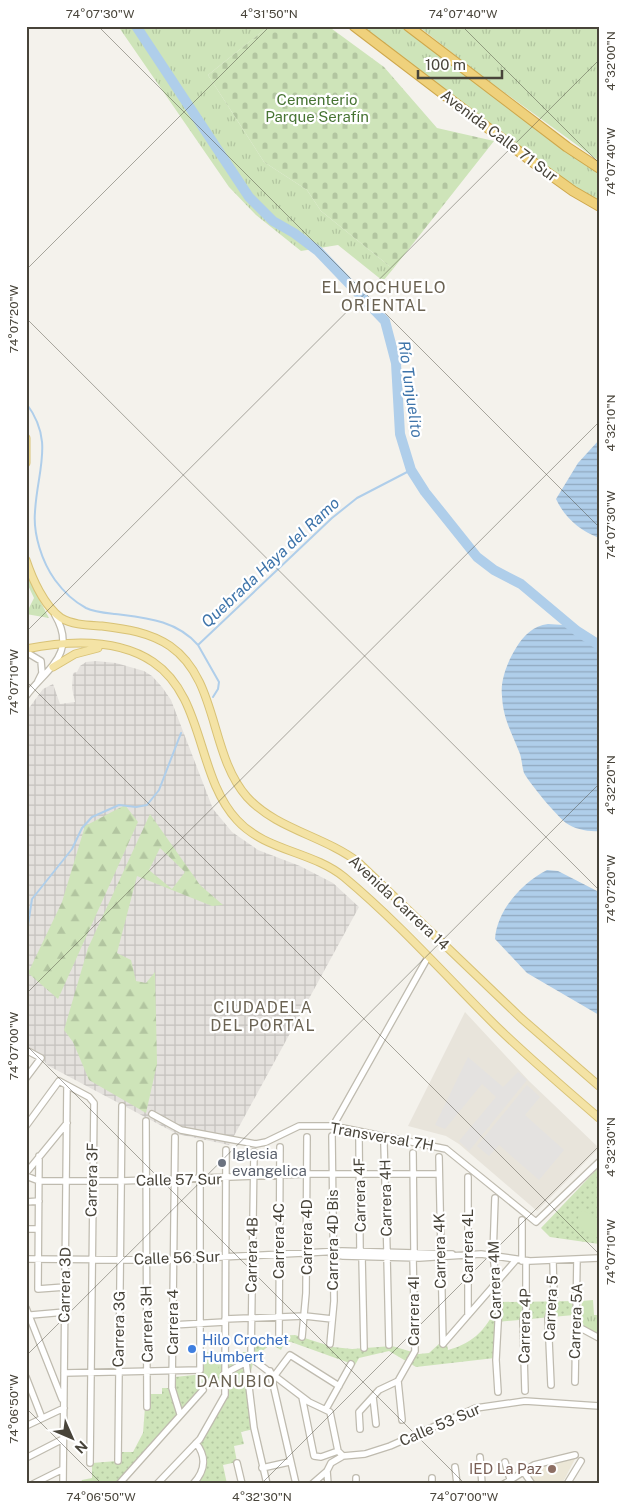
<svg xmlns="http://www.w3.org/2000/svg" width="625" height="1510" font-family="'Public Sans',sans-serif">
	<style>
		.residential { fill: #e8e4db }
		.industrial { fill: url(#industrial-grid) }
		.education { fill: #ece7d7 }
		.grass { fill: url(#grass-tufts) }
		.forest { fill: url(#forest-firs); fill-rule: evenodd }
		.cemetery { fill: url(#cemetery-stones) }
		.park { fill: url(#park-dots) }
		.pitch { fill: #cee4b9 }
		.parking { fill: #e4e2e0 }
		.water { fill: url(#water-rules) }
		.lines { fill: none; stroke-linecap: round; stroke-linejoin: round }
		.stream { stroke: #afceea; stroke-width: 2 }
		.river { stroke: #afceea; stroke-width: 10 }
		.minor-casing { stroke: #bfbbaf; stroke-width: 8 }
		.major-casing { stroke: #d8c276; stroke-width: 9 }
		.highway-casing { stroke: #cea74c; stroke-width: 11 }
		.minor { stroke: #fff; stroke-width: 5.5 }
		.major { stroke: #f4e3a5; stroke-width: 7 }
		.highway { stroke: #efd17c; stroke-width: 9 }
		.ticks { fill: none; stroke: #48443a; stroke-width: 1; stroke-opacity: 0.45 }
		.worship-dot { fill: #6b7280; stroke: #fff; stroke-width: 2 }
		.shop-dot { fill: #3f7fe0; stroke: #fff; stroke-width: 2 }
		.education-dot { fill: #8d6e63; stroke: #fff; stroke-width: 2 }
		.labels { text-anchor: middle; stroke-width: 4.5; stroke-linejoin: round; paint-order: stroke }
		.park-label { font-size: 15px; fill: #477433; stroke: #fff }
		.street-label { font-size: 15px; fill: #48443a; stroke: #fff }
		.worship-label { font-size: 15px; fill: #5b616d; stroke: #fff; text-anchor: start }
		.shop-label { font-size: 15px; fill: #366cbe; stroke: #fff; text-anchor: start }
		.education-label { font-size: 15px; fill: #785e54; stroke: #fff; text-anchor: end }
		.neighbourhood-label { font-size: 16px; letter-spacing: 1px; fill: #6a6252; stroke: #fff }
		.water-label { font-size: 16px; font-style: italic; fill: #3e74aa; stroke: #fff }
		.neatline { fill: none; stroke: #48443a; stroke-width: 2 }
		.ticks-label { font-size: 12px; text-anchor: middle; fill: #48443a }
	</style>
	<defs>
		<pattern id="industrial-grid" width="8" height="8" patternUnits="userSpaceOnUse" patternTransform="scale(1.25)"><rect width="8" height="8" fill="#e4e1dd"/><path d="M0 4h8M4 0v8" fill="none" stroke="#c5c2be"/></pattern>
		<pattern id="grass-tufts" width="24" height="20" patternUnits="userSpaceOnUse" patternTransform="scale(1.25)"><rect width="24" height="20" fill="#cee4b9"/><path d="M3 7l-1-3M5 7V3M7 7l1-3M15 17l-1-3M17 17v-4M19 17l1-3" fill="none" stroke="#b2c5a0"/></pattern>
		<pattern id="forest-firs" width="22" height="20" patternUnits="userSpaceOnUse" patternTransform="scale(1.25)"><rect width="22" height="20" fill="#cee4b9"/><path d="M5 1l3.5 6h-7zM16 11l3.5 6h-7z" fill="#b2c5a0"/></pattern>
		<pattern id="cemetery-stones" width="16" height="16" patternUnits="userSpaceOnUse" patternTransform="scale(1.25)"><rect width="16" height="16" fill="#cee4b9"/><path d="M2 7V4a2 2 0 0 1 4 0v3zM10 15v-3a2 2 0 0 1 4 0v3z" fill="#b2c5a0"/></pattern>
		<pattern id="park-dots" width="8" height="8" patternUnits="userSpaceOnUse" patternTransform="scale(1.25)"><rect width="8" height="8" fill="#cee4b9"/><path d="M2 2h.1M6 6h.1" fill="none" stroke="#b2c5a0" stroke-width="1.8" stroke-linecap="round"/></pattern>
		<pattern id="water-rules" width="6" height="5" patternUnits="userSpaceOnUse" patternTransform="scale(1.25)"><rect width="6" height="5" fill="#afceea"/><path d="M0 2.5h6" fill="none" stroke="#90a9bf"/></pattern>
	</defs>
	<rect width="100%" height="100%" fill="#f4f2ec"/>
	<path class="residential" d="M465 1012 529 1081 599 1148 537 1211 459 1144 446 1136 408 1126Z"/>
	<path class="industrial" d="M96 661 116 663 144 671 152 676 162 687 171 700 213 809 232 832 258 850 300 866 333 883 359 907 229 1145 177 1134 47 1065 39 1054 26 1047V712L43 689 53 684 60 704 75 702 72 688 73 673 77 672 80 666 86 662Z"/>
	<path class="education" d="M576 1457 562 1484H535L527 1473 539 1465Z"/>
	<path class="grass" d="M118 26H269L208 75 264 162 307 190 321 211 393 269 383 281 338 245 301 251 256 215 229 187Z
		M359 26H403L564 151 599 172V201L558 176Z
		M418 26H599V161L479 74Z
		M26 574 49 618 26 614 34 598 26 581Z
		M593 1300 594 1315H599V1335L580 1324 582 1301Z"/>
	<path class="forest" d="M125 805 138 822 58 999 28 973 62 902 85 826Z
		M150 814 200 885 223 905 212 906 137 876 117 953 131 960 136 981 146 983 155 972 157 1064 146 1113 89 1080 73 1042 64 1030 88 948ZM160 848 185 872 172 889 149 870Z"/>
	<path class="cemetery" d="M269 26H328L384 67 437 128 494 141 393 269 321 211 307 190 264 162 208 75Z"/>
	<path class="park" d="M599 1167V1244L550 1237 541 1228Z
		M577 1301 574 1315 496 1322 495 1358 416 1367 389 1351 359 1358 355 1365 291 1342H285L281 1350 271 1344 254 1358 247 1390 254 1429 241 1432 244 1444 234 1446 237 1462 223 1465 227 1484H196C207 1470 209 1458 200 1443L226 1400 227 1385 213 1383 203 1390 120 1484H80L82 1480 92 1478V1463L117 1461V1452H133L143 1433 145 1407H149L150 1394H162V1388H175V1377L203 1374V1352H252L253 1346 275 1336 295 1335 333 1347 352 1349 392 1346 419 1354 429 1353 440 1343 447 1345 448 1350C475 1343 488 1327 499 1302Z"/>
	<path class="pitch" d="M582 1210 599 1219 597 1237 575 1224Z
		M205 1355H219L218 1374H205Z"/>
	<path class="parking" d="M468 1057 503 1087 518 1072 527 1080 469 1151 459 1141 496 1097 482 1084 445 1129 435 1125Z
		M527 1085 540 1097 525 1115 564 1150 539 1180 499 1145 489 1156 477 1146Z"/>
	<path class="water" d="M599 440V538C579 530 565 518 556 499L578 463Z
		M548 624 564 625 599 640V831C589 832 574 829 566 823 556 815 530 784 524 773 522 767 522 760 520 754 512 733 503 719 502 696 500 680 508 661 516 648 524 635 533 626 548 624Z
		M547 870 558 871 599 892V1015L527 973 495 939C497 910 522 883 547 870Z"/>
	<g class="lines">
		<path class="stream" d="M26 403C55 441 37 470 35 512 33 534 42 562 55 580 63 591 73 601 86 608 94 612 106 613 115 614 146 618 176 620 198 645
			M213 697 218 689 219 682 198 645 332 518 357 498 411 470
			M26 938 32 899 72 849 82 828 92 817 119 805 136 807 147 805 159 790 181 733"/>
		<path class="river" d="M136 26 249 197 273 221 294 233 318 251 385 321 396 363 400 434 411 470 425 492 477 557 494 570 521 584 577 631 599 645"/>
		<defs>
			<path id="minor" d="M26 652 41 661 42 673 38 681
				M26 696C46 669 78 654 55 615
				M26 1050 41 1058 26 1078
				M152 1114 181 1130 256 1144 266 1142 299 1126H333L446 1149 536 1222 599 1162
				M146 1121 147 1407
				M26 1126 59 1081 89 1097 94 1103 90 1463
				M333 1126 428 957
				M175 1137 172 1388 180 1414
				M359 1139 360 1251
				M384 1144 387 1251
				M413 1153 414 1252
				M39 1156 38 1289 65 1287
				M439 1157 443 1344
				M26 1173 67 1123
				M26 1176 39 1181H121L307 1174H439
				M468 1177V1315
				M495 1198 493 1255 499 1305 496 1360 498 1392
				M26 1202 39 1201
				M26 1229H38
				M331 1254 343 1256 419 1258 481 1254 530 1261 599 1258
				M362 1257 364 1348
				M387 1257 389 1345
				M26 1259 162 1260 342 1251 452 1254
				M522 1261V1220
				M26 1308 62 1399
				M31 1315 65 1312
				M225 1319 305 1316 332 1319
				M172 1325 225 1322
				M575 1325 599 1338
				M279 1334 280 1147
				M302 1337 306 1293 307 1137
				M330 1344 334 1301 332 1136
				M443 1344 516 1260
				M251 1358 254 1152
				M251 1358 309 1402 330 1412 338 1451 343 1456
				M246 1362 254 1428 267 1484
				M270 1371 296 1484
				M64 1373 200 1370V1144
				M224 1374 248 1361
				M275 1375 290 1355 339 1386
				M26 1377 42 1418
				M575 1382 577 1259
				M551 1385 548 1318 554 1299 553 1261
				M525 1391 523 1320 526 1312V1261
				M302 1397 314 1456 321 1457 338 1451
				M373 1397 376 1424
				M326 1409 351 1364
				M402 1420 398 1381 415 1351 413 1257
				M26 1426 64 1408
				M360 1429 359 1412 379 1390 398 1381
				M480 1457 482 1484
				M26 1458 63 1439
				M118 1461 122 1106
				M505 1462 510 1479
				M237 1463 242 1484
				M455 1467 457 1484
				M262 1468 289 1462
				M327 1471 328 1484
				M523 1471 532 1484
				M356 1478V1484
				M432 1478V1484
				M33 1484 63 1469
				M63 1484 67 1086
				M119 1484 203 1390
				M157 1484 200 1439 225 1395 226 1150
				M193 1484C205 1471 207 1457 196 1443
				M312 1484 327 1471 331 1463 343 1456 365 1454 390 1446 476 1408 525 1401 599 1406
				M504 1484 534 1465 575 1455
				M567 1484 581 1461"/>
			<path id="major" d="M26 438V463
				M26 560C32 578 44 606 61 618 73 625 88 625 102 626 126 629 149 632 170 646 219 680 209 754 247 797 276 829 324 836 358 862L521 1018 599 1086
				M26 649C66 641 117 638 153 662 205 697 196 776 237 820 265 851 312 851 344 877 398 922 446 976 496 1026 529 1058 564 1088 599 1118
				M53 667 75 654 98 648"/>
			<path id="highway" d="M354 26 534 163 573 191 599 206
				M408 26 567 147 599 168"/>
		</defs>
		<use href="#minor" class="minor-casing"/>
		<use href="#major" class="major-casing"/>
		<use href="#highway" class="highway-casing"/>
		<use href="#minor" class="minor"/>
		<use href="#major" class="major"/>
		<use href="#highway" class="highway"/>
	</g>
	<path class="ticks" d="M98 26 599 527M462 26 599 163M26 270 270 26M26 318 599 890M26 632 599 60M26 681 599 1254M26 994 599 422M26 1045 465 1484M26 1356 599 784M26 1408 102 1484M261 1484 599 1146"/>
	<circle class="worship-dot" cx="222" cy="1163" r="5"/>
	<circle class="shop-dot" cx="192" cy="1349" r="5"/>
	<circle class="education-dot" cx="552" cy="1469" r="5"/>
	<g class="labels">
		<g class="park-label">
			<text x="317" y="105">Cementerio<tspan x="317" dy="17">Parque Serafín</tspan></text>
		</g>
		<g class="street-label">
			<text transform="translate(499 136) rotate(37)" y="5">Avenida Calle 71 Sur</text>
			<text transform="translate(399 903) rotate(43)" y="5">Avenida Carrera 14</text>
			<text transform="translate(382 1137) rotate(10)" y="5">Transversal 7H</text>
			<text transform="translate(92 1180) rotate(-89)" y="5">Carrera 3F</text>
			<text transform="translate(179 1180) rotate(-1)" y="5">Calle 57 Sur</text>
			<text transform="translate(360 1195) rotate(-91)" y="5">Carrera 4F</text>
			<text transform="translate(386 1198) rotate(-91)" y="5">Carrera 4H</text>
			<text transform="translate(307 1237) rotate(-90)" y="5">Carrera 4D</text>
			<text transform="translate(333 1240) rotate(-90)" y="5">Carrera 4D Bis</text>
			<text transform="translate(279 1241) rotate(-90)" y="5">Carrera 4C</text>
			<text transform="translate(468 1246) rotate(-90)" y="5">Carrera 4L</text>
			<text transform="translate(440 1251) rotate(-91)" y="5">Carrera 4K</text>
			<text transform="translate(252 1255) rotate(-89)" y="5">Carrera 4B</text>
			<text transform="translate(177 1258) rotate(-2)" y="5">Calle 56 Sur</text>
			<text transform="translate(495 1280) rotate(-92)" y="5">Carrera 4M</text>
			<text transform="translate(65 1285) rotate(-89)" y="5">Carrera 3D</text>
			<text transform="translate(551 1308) rotate(-87)" y="5">Carrera 5</text>
			<text transform="translate(414 1311) rotate(-90)" y="5">Carrera 4I</text>
			<text transform="translate(576 1321) rotate(-88)" y="5">Carrera 5A</text>
			<text transform="translate(173 1322) rotate(-90)" y="5">Carrera 4</text>
			<text transform="translate(147 1324) rotate(-91)" y="5">Carrera 3H</text>
			<text transform="translate(525 1326) rotate(-89)" y="5">Carrera 4P</text>
			<text transform="translate(119 1329) rotate(-89)" y="5">Carrera 3G</text>
			<text transform="translate(440 1425) rotate(-23)" y="5">Calle 53 Sur</text>
		</g>
		<g class="worship-label">
			<text x="232" y="1159">Iglesia<tspan x="232" dy="17">evangelica</tspan></text>
		</g>
		<g class="shop-label">
			<text x="202" y="1345">Hilo Crochet<tspan x="202" dy="17">Humbert</tspan></text>
		</g>
		<g class="education-label">
			<text x="542" y="1474">IED La Paz</text>
		</g>
		<g class="neighbourhood-label">
			<text x="384" y="293">EL MOCHUELO<tspan x="384" dy="18">ORIENTAL</tspan></text>
			<text x="263" y="1013">CIUDADELA<tspan x="263" dy="18">DEL PORTAL</tspan></text>
			<text x="236" y="1387">DANUBIO</text>
		</g>
		<g class="water-label">
			<text transform="translate(411 389) rotate(82)" y="6">Río Tunjuelito</text>
			<text transform="translate(270 562) rotate(-43)" y="6">Quebrada Haya del Ramo</text>
		</g>
	</g>
	<rect width="625" height="1510" fill="none" stroke="#ffffff" stroke-width="55"/>
	<g transform="translate(72 1438) rotate(135)" stroke="#ffffff" stroke-width="4" paint-order="stroke">
	<path d="M0-4L9 19L0 12L-9 19Z" fill="#48443a"/>
	<text y="-8" font-size="14" font-weight="bold" text-anchor="middle" fill="#48443a">N</text>
	</g>
	<path d="M418 70v8h84v-8" fill="none" stroke="#48443a" stroke-width="2.5"/>
	<text x="425" y="70" font-size="15" fill="#48443a" stroke="#ffffff" stroke-width="4" paint-order="stroke">100 m</text>
	<rect x="28" y="28" width="570" height="1454" class="neatline"/>
	<g class="ticks-label">
		<text x="100" y="18">74°07'30"W</text>
		<text x="269" y="18">4°31'50"N</text>
		<text x="463" y="18">74°07'40"W</text>
		<text transform="translate(611 61) rotate(-90)" y="4">4°32'00"N</text>
		<text transform="translate(611 162) rotate(-90)" y="4">74°07'40"W</text>
		<text transform="translate(14 319) rotate(-90)" y="4">74°07'20"W</text>
		<text transform="translate(611 423) rotate(-90)" y="4">4°32'10"N</text>
		<text transform="translate(611 525) rotate(-90)" y="4">74°07'30"W</text>
		<text transform="translate(14 682) rotate(-90)" y="4">74°07'10"W</text>
		<text transform="translate(611 785) rotate(-90)" y="4">4°32'20"N</text>
		<text transform="translate(611 889) rotate(-90)" y="4">74°07'20"W</text>
		<text transform="translate(14 1046) rotate(-90)" y="4">74°07'00"W</text>
		<text transform="translate(611 1147) rotate(-90)" y="4">4°32'30"N</text>
		<text transform="translate(611 1252) rotate(-90)" y="4">74°07'10"W</text>
		<text transform="translate(14 1409) rotate(-90)" y="4">74°06'50"W</text>
		<text x="101" y="1501">74°06'50"W</text>
		<text x="262" y="1501">4°32'30"N</text>
		<text x="464" y="1501">74°07'00"W</text>
	</g>
</svg>
